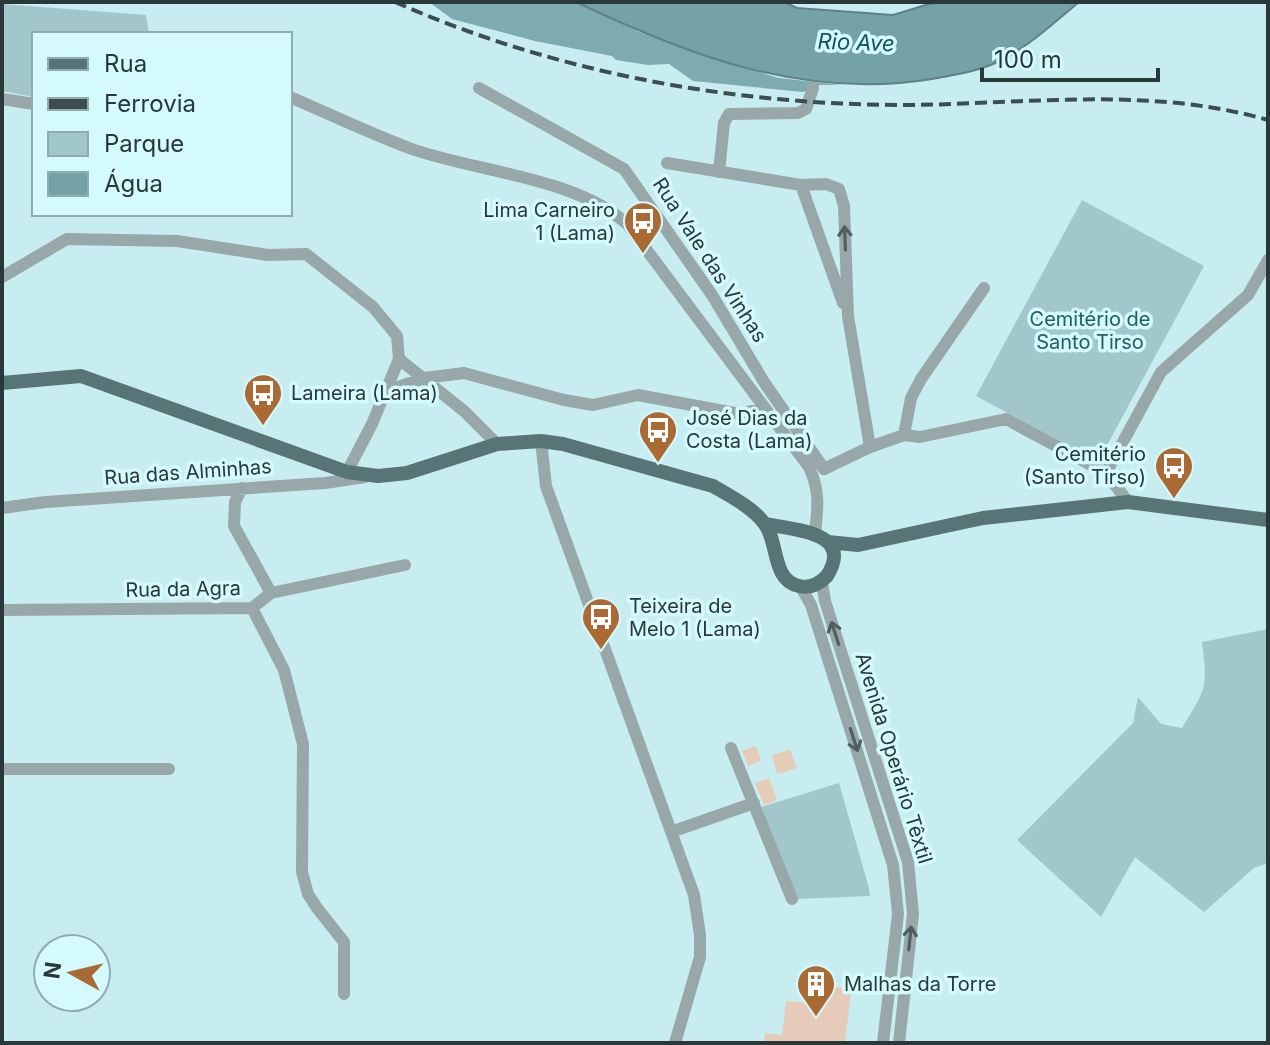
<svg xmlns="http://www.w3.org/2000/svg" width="1270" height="1045" font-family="Inter,sans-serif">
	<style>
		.green { fill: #a2c7cb }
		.forest { fill: #7eabb0 }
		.water { fill: #75a2a7; stroke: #5e8286; stroke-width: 2 }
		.building { fill: #e6cbb8 }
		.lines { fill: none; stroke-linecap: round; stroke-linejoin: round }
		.minor { stroke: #98a7a9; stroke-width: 12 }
		.major { stroke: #577477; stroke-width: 14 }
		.rail { stroke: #3c4e50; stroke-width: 4; stroke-dasharray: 12 6; stroke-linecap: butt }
		.oneway { stroke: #505f60 }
		.labels { text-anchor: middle; stroke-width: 7; stroke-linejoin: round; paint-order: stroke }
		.poi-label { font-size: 20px; fill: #293839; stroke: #d4fafe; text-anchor: start }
		.street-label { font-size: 20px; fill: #293839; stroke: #d4fafe }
		.park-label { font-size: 20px; fill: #215f65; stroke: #d4fafe }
		.water-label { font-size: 22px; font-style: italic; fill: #12545a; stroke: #d4fafe }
	</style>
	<rect width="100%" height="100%" fill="#c7edf1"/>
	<path class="green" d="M2 4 146 15 149 34H34V97L2 91Z
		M1082 200 1204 266 1098 462 976 396Z
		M1268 629V863L1254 868 1204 912 1135 857 1101 917 1017 840 1133 723 1138 697 1161 724 1182 728C1206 688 1208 690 1202 642Z
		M839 783 869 888 870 896 797 899 761 807Z"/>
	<path class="forest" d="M429 2H576L639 32 721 61 779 78 841 85H820L803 92 693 81 669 64 648 65 616 60 612 56 535 41 452 19Z"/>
	<path class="water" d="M576 2H784L797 8 893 15 929 4 945 2H1079C1054 23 1030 45 1002 60 980 71 955 75 932 79 805 100 689 56 576 2Z"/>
	<path class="building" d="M756 746 761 761 748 766 742 751Z
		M790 750 797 768 777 774 772 755Z
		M769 778 777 800 764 805 755 783Z
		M822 985 845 988 844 991 851 992 845 1043H764L765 1033 782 1035 786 1001 812 1003 814 986 821 987Z"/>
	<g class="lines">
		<path class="minor" d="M479 88 624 169 712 295 764 382 824 469 870 447 904 435 920 437 1006 419 1106 473 1128 502
			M290 97C329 114 369 133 409 148 475 172 577 177 628 225L809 467C820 490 818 508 815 533
			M2 99 34 104
			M667 163 801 185 826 184 839 189 844 206 848 316 870 447
			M719 172 724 123 729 114 798 113 806 109 813 88
			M801 185 843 303
			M2 277 67 239 177 241 268 255 306 254 373 307 397 336 399 359 464 411 497 444
			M387 391 424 378 464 373 564 400 593 405 638 395 740 414 763 408
			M904 435 911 398 921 379 984 288
			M541 441 546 486 694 895 700 935V957L675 1043
			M347 472 372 424 399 359
			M1106 473 1161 372 1248 295 1268 260
			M242 488 235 502 234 526 271 593
			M2 508 46 502 325 483 365 477
			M822 582 825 601 908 862 913 914 899 1043
			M801 587 811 605 893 865 898 914 883 1043
			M252 608 284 670 303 744 302 872 308 894 317 908 344 942V994
			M2 610 252 608 271 593 405 565
			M731 748 792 899
			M2 769H169
			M671 832 754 803"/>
		<path class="major" d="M2 383 81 376 347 472 378 476 407 473 497 444 541 441 563 444 713 486C730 496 752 507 764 523 779 541 771 580 799 586 810 589 819 584 827 576 855 531 792 530 766 524
			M828 542 858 545 983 518 1128 502 1268 520"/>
		<path class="rail" d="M395 2C556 73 732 105 907 105 1029 104 1149 86 1268 120"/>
	</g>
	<defs><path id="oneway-shaft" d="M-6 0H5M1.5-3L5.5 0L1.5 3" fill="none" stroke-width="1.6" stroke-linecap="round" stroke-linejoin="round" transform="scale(2)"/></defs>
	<g class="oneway">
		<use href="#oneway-shaft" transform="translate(845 238) rotate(-92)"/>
		<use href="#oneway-shaft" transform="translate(835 633) rotate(-108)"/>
		<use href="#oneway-shaft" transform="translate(854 740) rotate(72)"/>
		<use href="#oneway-shaft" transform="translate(910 938) rotate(-84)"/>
	</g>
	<defs>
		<symbol id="bus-pin" viewBox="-11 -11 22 30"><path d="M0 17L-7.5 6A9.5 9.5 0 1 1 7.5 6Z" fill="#ab6934" stroke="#d4fafe"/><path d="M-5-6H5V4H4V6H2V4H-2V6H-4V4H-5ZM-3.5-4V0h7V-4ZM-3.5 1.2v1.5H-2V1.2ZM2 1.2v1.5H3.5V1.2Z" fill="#fff"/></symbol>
		<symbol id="building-pin" viewBox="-11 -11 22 30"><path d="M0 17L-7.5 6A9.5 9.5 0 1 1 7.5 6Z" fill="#ab6934" stroke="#d4fafe"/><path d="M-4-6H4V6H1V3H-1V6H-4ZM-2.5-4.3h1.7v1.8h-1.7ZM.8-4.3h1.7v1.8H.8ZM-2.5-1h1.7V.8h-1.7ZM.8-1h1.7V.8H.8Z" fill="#fff"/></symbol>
	</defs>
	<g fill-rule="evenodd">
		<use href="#bus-pin" x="621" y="199" width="44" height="60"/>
		<use href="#bus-pin" x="241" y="371" width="44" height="60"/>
		<use href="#bus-pin" x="636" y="408" width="44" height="60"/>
		<use href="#bus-pin" x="1152" y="444" width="44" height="60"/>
		<use href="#bus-pin" x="579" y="595" width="44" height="60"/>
		<use href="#building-pin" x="794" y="962" width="44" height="60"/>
	</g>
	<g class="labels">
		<g class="poi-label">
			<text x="615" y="217" text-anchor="end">Lima Carneiro<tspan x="615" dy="23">1 (Lama)</tspan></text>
			<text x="291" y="400">Lameira (Lama)</text>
			<text x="686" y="425">José Dias da<tspan x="686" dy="23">Costa (Lama)</tspan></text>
			<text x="1146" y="461" text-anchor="end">Cemitério<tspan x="1146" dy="23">(Santo Tirso)</tspan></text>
			<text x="629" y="613">Teixeira de<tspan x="629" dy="23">Melo 1 (Lama)</tspan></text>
			<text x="844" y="991">Malhas da Torre</text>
		</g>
		<g class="street-label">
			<text transform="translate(710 260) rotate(57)" y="7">Rua Vale das Vinhas</text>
			<text transform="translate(188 472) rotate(-4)" y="7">Rua das Alminhas</text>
			<text transform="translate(183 589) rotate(-1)" y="7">Rua da Agra</text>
			<text transform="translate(894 758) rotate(73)" y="7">Avenida Operário Têxtil</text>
		</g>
		<g class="park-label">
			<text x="1090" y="326">Cemitério de<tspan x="1090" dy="23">Santo Tirso</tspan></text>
		</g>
		<g class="water-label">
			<text transform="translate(856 42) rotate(2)" y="8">Rio Ave</text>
		</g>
	</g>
	<rect width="1270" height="1045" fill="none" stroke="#293839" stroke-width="8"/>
	<rect x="32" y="32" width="260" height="184" fill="#d4fafe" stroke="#90acaf" stroke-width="2"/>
	<rect x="48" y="58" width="40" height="12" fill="#577477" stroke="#90acaf" stroke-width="2"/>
	<text x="104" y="72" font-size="24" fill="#293839">Rua</text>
	<rect x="48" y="98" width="40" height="12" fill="#3c4e50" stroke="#90acaf" stroke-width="2"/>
	<text x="104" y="112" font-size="24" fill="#293839">Ferrovia</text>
	<rect x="48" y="132" width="40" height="24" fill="#a2c7cb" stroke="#90acaf" stroke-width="2"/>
	<text x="104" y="152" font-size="24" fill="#293839">Parque</text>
	<rect x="48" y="172" width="40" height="24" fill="#75a2a7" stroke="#90acaf" stroke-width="2"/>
	<text x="104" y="192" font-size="24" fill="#293839">Água</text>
	<g transform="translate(72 973) rotate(278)"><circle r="38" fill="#d4fafe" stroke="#90acaf" stroke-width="2"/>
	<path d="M0-6L14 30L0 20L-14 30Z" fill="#ab6934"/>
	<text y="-12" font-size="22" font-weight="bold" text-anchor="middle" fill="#293839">N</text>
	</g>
	<path d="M982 68v12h176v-12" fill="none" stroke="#293839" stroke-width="4"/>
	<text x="994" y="68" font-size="24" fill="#293839" stroke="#d4fafe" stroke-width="6" paint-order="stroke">100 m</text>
</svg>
